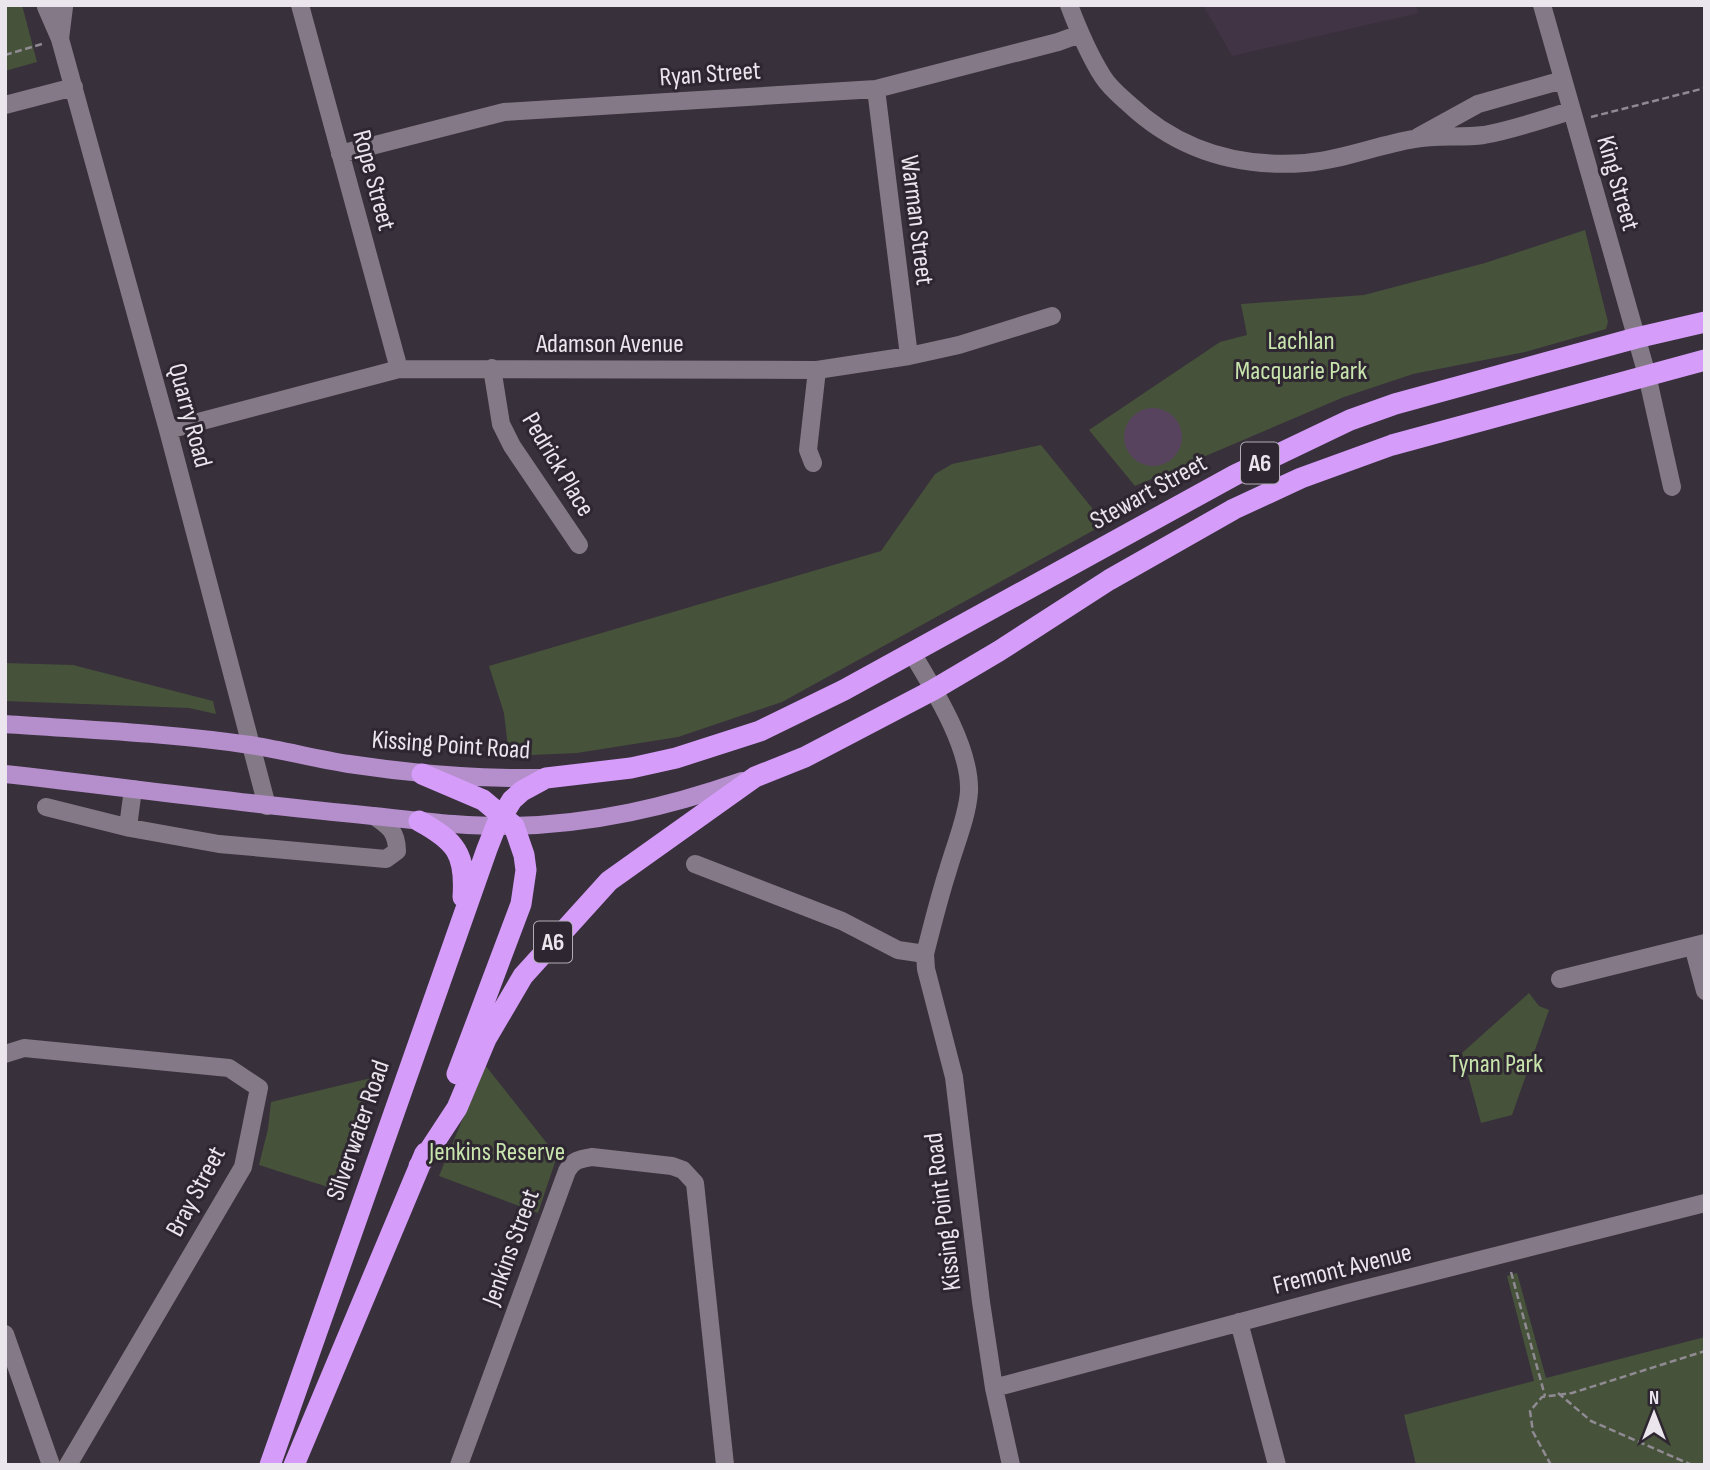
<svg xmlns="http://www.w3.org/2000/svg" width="1710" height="1470" font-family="'Sofia Sans Condensed',sans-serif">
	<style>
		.built { fill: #413445 }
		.green { fill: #46523a }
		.building { fill: #57435d }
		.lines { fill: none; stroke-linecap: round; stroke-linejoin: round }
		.path { stroke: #908a93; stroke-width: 2.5; stroke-dasharray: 7 3.5; stroke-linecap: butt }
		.minor { stroke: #847a87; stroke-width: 18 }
		.major { stroke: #b58ecc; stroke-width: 18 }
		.highway { stroke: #d59cfa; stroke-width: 21 }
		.labels { text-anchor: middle; stroke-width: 6; stroke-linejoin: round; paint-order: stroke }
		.shield { fill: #2e2631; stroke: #b2acb5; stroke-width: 2 }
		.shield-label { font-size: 24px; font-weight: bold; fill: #ebe6ed }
		.street-label { font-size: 26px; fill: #ebe6ed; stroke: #2e2631 }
		.park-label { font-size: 26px; fill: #c8e4ad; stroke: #2e2631 }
	</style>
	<rect width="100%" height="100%" fill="#38303b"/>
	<path class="built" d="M1203 5H1416L1418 13 1232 56Z"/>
	<path class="green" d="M5 5H22L37 62 5 71Z
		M1585 230 1608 322 1606 329 1525 352 1413 374 1344 397 1135 486 1089 430 1220 342 1247 335 1241 304 1364 295 1485 263Z
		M1041 445 1105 524 782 702 678 737 577 753 509 756 504 713 489 666 881 551 935 474 952 464Z
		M5 663 73 665 213 701 216 714 189 708 5 701Z
		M1529 993 1539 1006 1549 1010 1512 1115 1481 1123 1462 1053Z
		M485 1065 557 1156 538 1213 439 1176Z
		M375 1077 334 1189 259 1165 268 1129 271 1102Z
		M1517 1273 1546 1378 1705 1337V1465H1416L1404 1415 1534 1381 1507 1276Z"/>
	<path class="building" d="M1124 437a29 29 0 1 1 58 0a29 29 0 1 1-58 0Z"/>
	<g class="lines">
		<path class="path" d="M5 55 45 43
			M1591 117 1705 88
			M1511 1272 1545 1396
			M1558 1393 1591 1421 1692 1465
			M1551 1465 1533 1432 1530 1411 1542 1397 1572 1393 1705 1351"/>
		<path class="minor" d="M300 5 399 369
			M1069 5C1078 29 1089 55 1103 77 1110 88 1120 96 1129 104 1179 151 1238 168 1305 163 1343 160 1377 145 1414 139 1437 135 1461 138 1484 135 1513 130 1543 119 1571 111
			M1542 5 1647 375 1672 487
			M46 7 60 39 168 430 267 806
			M60 39 64 7
			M876 89 909 356
			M5 105 74 87
			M1418 137 1478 104 1563 80
			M340 154 504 112 876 89 1058 42 1080 34
			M492 368 501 424 512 446 579 545
			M168 430 399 369 817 370 909 356 959 345 1052 316
			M813 463 808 450 817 370
			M912 653C934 690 971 748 969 792 967 818 955 845 948 870 939 898 932 926 925 954L926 969 954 1077 981 1302 994 1388 1011 1465
			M46 807 130 828 219 844 386 859 397 851C397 832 389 826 374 816
			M128 827 133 789
			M695 864 842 921 898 950 925 954
			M1693 946 1705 991
			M1560 979 1705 943
			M5 1054 24 1048 229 1068 259 1088 243 1167 68 1465
			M1239 1322 1277 1465
			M5 1334 51 1465
			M994 1388 1349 1293 1705 1203
			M459 1465 567 1171C573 1160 580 1159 592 1157L672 1166 683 1170 695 1183 725 1465"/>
		<path class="major" d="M5 724C87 730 169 733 250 745 283 750 316 759 349 764 415 774 480 779 546 778
			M5 774C122 787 238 803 354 814 407 819 461 827 513 826 594 824 667 807 742 781"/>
		<path class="highway" d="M422 774 483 800 514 826 524 855 526 870 521 904 457 1074
			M419 821C456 841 466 854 463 897
			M419 1166 457 1108 486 1039 523 976 609 881 755 777 805 757 933 690 999 651 1109 580 1234 509 1301 478 1392 445 1705 360
			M270 1465 487 849 496 826 512 800 522 791 546 778 631 768 676 758 760 731 844 690 1235 475 1350 420 1395 404 1636 338 1705 322
			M294 1465 425 1153"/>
	</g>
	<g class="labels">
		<g class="shield">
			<rect x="1241" y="442.5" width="38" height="41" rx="5"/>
			<rect x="534" y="921.5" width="38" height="41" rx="5"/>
		</g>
		<g class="shield-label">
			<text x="1260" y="471">A6</text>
			<text x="553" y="950">A6</text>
		</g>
		<g class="street-label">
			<text transform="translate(710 73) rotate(-4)" y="9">Ryan Street</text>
			<text transform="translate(375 180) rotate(75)" y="9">Rope Street</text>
			<text transform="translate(1619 183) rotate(74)" y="9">King Street</text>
			<text transform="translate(918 220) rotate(83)" y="9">Warman Street</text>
			<text x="610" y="352">Adamson Avenue</text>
			<text transform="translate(191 415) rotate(75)" y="9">Quarry Road</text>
			<text transform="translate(559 464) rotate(59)" y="9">Pedrick Place</text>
			<text transform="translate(1148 491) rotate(-29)" y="9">Stewart Street</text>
			<text transform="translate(451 744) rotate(4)" y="9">Kissing Point Road</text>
			<text transform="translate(357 1130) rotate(-71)" y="9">Silverwater Road</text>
			<text transform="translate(195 1191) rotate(-62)" y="9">Bray Street</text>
			<text transform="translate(942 1212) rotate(-97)" y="9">Kissing Point Road</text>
			<text transform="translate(510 1247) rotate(-70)" y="9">Jenkins Street</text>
			<text transform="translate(1342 1268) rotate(-14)" y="9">Fremont Avenue</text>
		</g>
		<g class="park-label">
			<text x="1301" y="349">Lachlan<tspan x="1301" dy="30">Macquarie Park</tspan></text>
			<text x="1496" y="1072">Tynan Park</text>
			<text x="497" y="1160">Jenkins Reserve</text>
		</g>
	</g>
	<rect width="1710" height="1470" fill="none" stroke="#ebe6ed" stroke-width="14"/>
	<g transform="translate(1654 1414)" stroke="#2e2631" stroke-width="5" paint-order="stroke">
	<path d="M0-5L12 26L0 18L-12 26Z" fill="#ebe6ed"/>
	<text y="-10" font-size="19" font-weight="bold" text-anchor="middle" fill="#ebe6ed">N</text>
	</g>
</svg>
